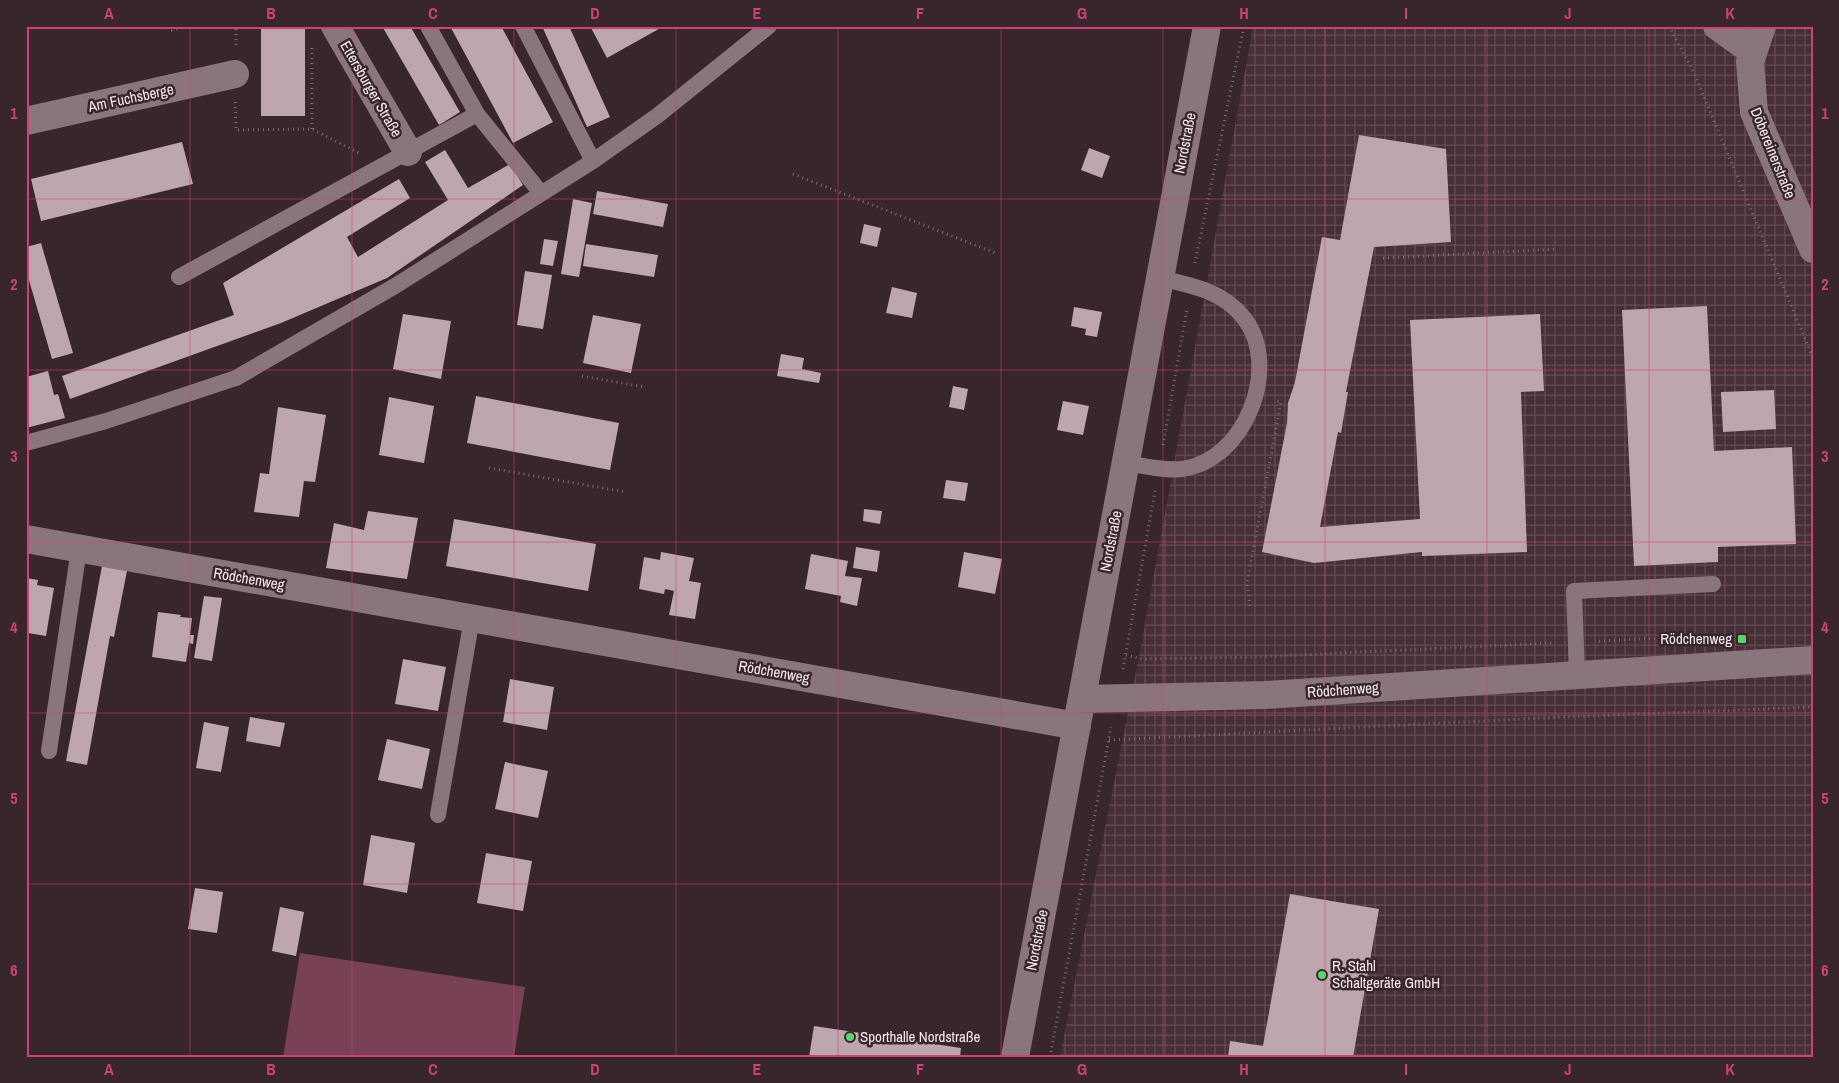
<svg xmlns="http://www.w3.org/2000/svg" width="1839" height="1083" font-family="'Archivo Narrow',sans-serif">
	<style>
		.industrial { fill: url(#industrial-grid) }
		.grass { fill: #794156 }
		.building { fill: #bda6ad }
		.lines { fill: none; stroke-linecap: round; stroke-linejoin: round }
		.path { stroke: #7c6c71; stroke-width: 3; stroke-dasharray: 1 4; stroke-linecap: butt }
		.lane { stroke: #8b757c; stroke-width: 16 }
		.street { stroke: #8b757c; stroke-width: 28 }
		.grid { fill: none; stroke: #cc4278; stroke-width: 1; stroke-opacity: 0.55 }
		.poi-dot { fill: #59d56f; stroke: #38262c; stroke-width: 2 }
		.labels { text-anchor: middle; stroke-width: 5; stroke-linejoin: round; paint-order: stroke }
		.street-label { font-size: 15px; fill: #f6e9ed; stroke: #38262c }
		.poi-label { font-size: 15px; fill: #f6e9ed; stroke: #38262c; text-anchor: start }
		.neatline { fill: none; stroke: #cc4278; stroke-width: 2 }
		.grid-label { font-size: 16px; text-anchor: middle; font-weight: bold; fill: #cc4278 }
	</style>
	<defs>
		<pattern id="industrial-grid" width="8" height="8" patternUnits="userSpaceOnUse" patternTransform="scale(1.25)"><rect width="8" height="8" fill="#482f37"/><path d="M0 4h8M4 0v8" fill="none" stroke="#634d54"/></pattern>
	</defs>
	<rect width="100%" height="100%" fill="#38262c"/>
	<path class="industrial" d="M1253 26H1813V1057H1060L1141 646Z"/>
	<path class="grass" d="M300 953 525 987 514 1057H283Z"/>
	<path class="building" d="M261 26H305V116H261Z
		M382 26H410L460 112 439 125Z
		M450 26H501L553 122 513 143Z
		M542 26H569L610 117 587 127Z
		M590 26H664L607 58Z
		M1359 135 1446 149 1451 242 1374 247 1346 392H1348L1341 433 1338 432 1320 527 1420 519 1410 320 1540 314 1544 391 1521 392 1527 552 1422 556V552L1314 563 1262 552 1287 423 1288 403 1295 382 1322 237 1340 240Z
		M182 142 193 184 41 221 31 179Z
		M1089 148 1110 156 1102 178 1081 170Z
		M445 150 468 188 510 164 523 185 387 278 281 323 70 399 62 376 234 315 223 283 399 179 410 198 347 237 358 257 448 200 425 162Z
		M597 191 668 204 663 227 593 214Z
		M573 199 592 203 579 277 561 274Z
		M864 224 881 228 877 247 860 243Z
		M544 239 558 241 553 266 540 264Z
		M41 243 73 353 52 359 26 270V247Z
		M586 244 658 255 654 277 583 266Z
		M525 271 552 275 543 329 517 325Z
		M892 287 917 293 912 318 886 313Z
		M1707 306 1714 451 1792 447 1796 544 1718 547V562L1634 566 1622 310Z
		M1074 307 1102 312 1097 337 1085 335 1086 329 1071 326Z
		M403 314 451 321 441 379 393 369Z
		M593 315 641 324 631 373 583 363Z
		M781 354 804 358 802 369 821 373 819 383 777 376Z
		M48 371 54 395 58 394 65 418 26 428V377Z
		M953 386 968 389 964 410 949 407Z
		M1774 390 1776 429 1723 432 1721 392Z
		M476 396 619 423 610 470 467 443Z
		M389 397 434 406 424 463 379 455Z
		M1063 401 1089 406 1083 435 1057 430Z
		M278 407 326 415 315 482 304 481 299 517 254 512 260 473 269 474Z
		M946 480 968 483 965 501 943 498Z
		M864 509 882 511 880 524 863 521Z
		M368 511 418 518 407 579 326 568 334 523 364 530Z
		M454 519 596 544 588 591 446 566Z
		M856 547 880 551 877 572 853 568Z
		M661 552 694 558 689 581 701 583 695 619 669 615 674 591 665 589 664 594 639 589 644 557 660 560Z
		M964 552 1002 559 995 594 958 587Z
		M811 554 848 561 845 576 862 578 857 606 840 602 841 596 805 589Z
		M102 566 127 571 114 637 110 636 87 765 66 761Z
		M26 578 38 580 37 585 54 588 46 636 28 633 26 639Z
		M204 596 222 598 212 661 194 658Z
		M158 612 181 615 180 617 192 618 190 635H194L193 644 189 643 186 662 152 657Z
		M403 659 446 667 438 711 395 704Z
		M510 679 554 687 547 730 503 722Z
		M250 717 285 723 280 747 246 741Z
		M204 722 229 727 221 772 196 768Z
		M387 739 430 749 422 789 378 780Z
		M505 762 548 771 538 818 495 809Z
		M371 835 415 843 407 893 363 885Z
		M486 853 532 861 523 911 477 903Z
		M195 888 223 892 217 933 188 929Z
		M1290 894 1379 909 1353 1057H1228L1230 1041 1263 1046Z
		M280 907 304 912 296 956 272 951Z
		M814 1026 961 1048 960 1057H809Z"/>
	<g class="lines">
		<path class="path" d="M162 26 172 30 189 26
			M1669 26 1694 73 1813 358
			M236 45V26
			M235 102 236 130 312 129 359 153
			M312 129V44
			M793 174 998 254
			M1383 258 1557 249
			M1195 263 1244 26
			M582 376 645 387
			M1163 445 1187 309
			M489 468 626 492
			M1250 606 1247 583 1281 402 1276 401
			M1599 641 1680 637
			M1126 655 1142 659 1256 657 1552 643
			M1123 669 1155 491
			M1109 740 1542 718 1813 707
			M1050 1057 1111 727"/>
		<path class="lane" d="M428 26 477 114 541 193
			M523 26 593 161
			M179 277 477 114
			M26 443 106 421 236 378 395 286 593 161 657 116 769 26
			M1126 463C1144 466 1164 471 1182 469 1245 461 1282 367 1244 318 1223 291 1191 285 1159 278
			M1577 675 1574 591 1713 584
			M49 751 79 549
			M438 815 472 618"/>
		<path class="street" d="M335 26 408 152
			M1717 26 1753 52
			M1762 26 1750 62 1754 112 1813 249
			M26 121 235 74
			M26 539 1077 726
			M1082 699 1265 695 1813 660
			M1015 1057 1207 26"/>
	</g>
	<path class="grid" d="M190 26V1057M352 26V1057M514 26V1057M676 26V1057M838 26V1057M1001 26V1057M1163 26V1057M1325 26V1057M1487 26V1057M1649 26V1057M26 199H1813M26 370H1813M26 542H1813M26 713H1813M26 884H1813"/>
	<g class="poi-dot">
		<rect x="1737" y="634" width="10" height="10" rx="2.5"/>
		<circle cx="1322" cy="975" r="5"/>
		<circle cx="850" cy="1037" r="5"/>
	</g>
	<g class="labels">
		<g class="street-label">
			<text transform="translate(371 89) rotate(60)" y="5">Ettersburger Straße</text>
			<text transform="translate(131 98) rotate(-12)" y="5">Am Fuchsberge</text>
			<text transform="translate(1185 143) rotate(-79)" y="5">Nordstraße</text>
			<text transform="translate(1773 153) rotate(68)" y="5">Döbereinerstraße</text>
			<text transform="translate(1111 541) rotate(-79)" y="5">Nordstraße</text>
			<text transform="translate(249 579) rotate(10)" y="5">Rödchenweg</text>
			<text transform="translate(774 672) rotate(10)" y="5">Rödchenweg</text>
			<text transform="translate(1343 690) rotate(-4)" y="5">Rödchenweg</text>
			<text transform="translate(1037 940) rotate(-79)" y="5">Nordstraße</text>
		</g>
		<g class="poi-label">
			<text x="1732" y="644" text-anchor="end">Rödchenweg</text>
			<text x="1332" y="971">R. Stahl<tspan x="1332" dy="17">Schaltgeräte GmbH</tspan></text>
			<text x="860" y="1042">Sporthalle Nordstraße</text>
		</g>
	</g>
	<rect width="1839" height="1083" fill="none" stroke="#38262c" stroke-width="55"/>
	<rect x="28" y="28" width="1784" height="1028" class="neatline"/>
	<g class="grid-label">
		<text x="109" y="19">A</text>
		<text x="271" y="19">B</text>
		<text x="433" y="19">C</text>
		<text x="595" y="19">D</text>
		<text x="757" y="19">E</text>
		<text x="920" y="19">F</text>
		<text x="1082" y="19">G</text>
		<text x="1244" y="19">H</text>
		<text x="1406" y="19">I</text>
		<text x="1568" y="19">J</text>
		<text x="1730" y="19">K</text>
		<text x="14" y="119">1</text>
		<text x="1825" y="119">1</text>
		<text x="14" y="290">2</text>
		<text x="1825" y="290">2</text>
		<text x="14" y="462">3</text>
		<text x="1825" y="462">3</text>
		<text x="14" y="633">4</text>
		<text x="1825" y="633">4</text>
		<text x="14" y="804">5</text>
		<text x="1825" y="804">5</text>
		<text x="14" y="976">6</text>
		<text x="1825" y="976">6</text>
		<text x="109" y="1075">A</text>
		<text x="271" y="1075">B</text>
		<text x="433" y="1075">C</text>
		<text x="595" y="1075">D</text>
		<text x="757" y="1075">E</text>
		<text x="920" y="1075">F</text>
		<text x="1082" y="1075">G</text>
		<text x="1244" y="1075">H</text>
		<text x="1406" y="1075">I</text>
		<text x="1568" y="1075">J</text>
		<text x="1730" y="1075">K</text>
	</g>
</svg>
